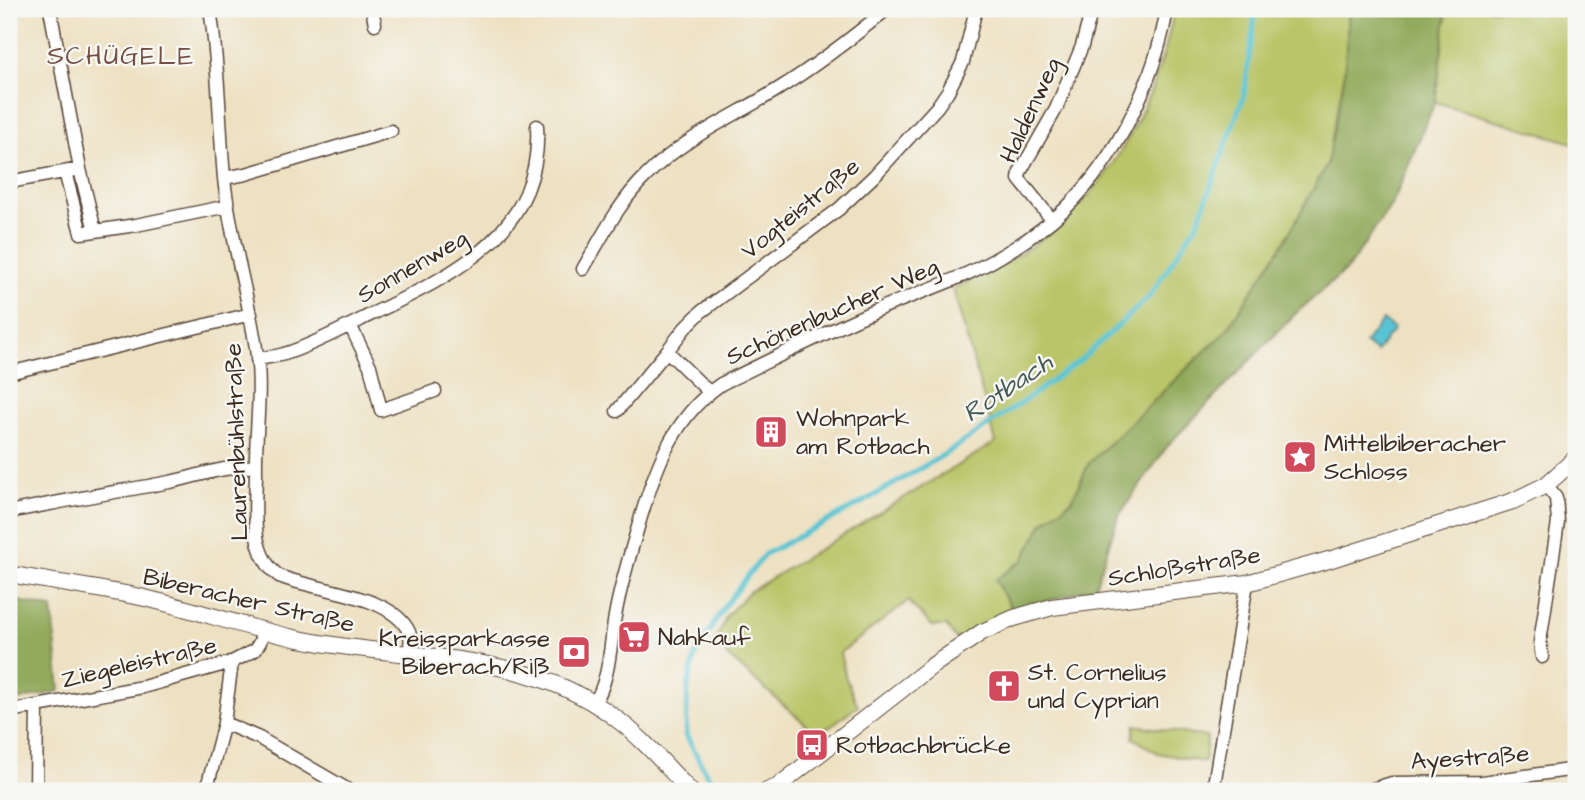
<svg xmlns="http://www.w3.org/2000/svg" width="1585" height="800" font-family="'Architects Daughter',sans-serif">
	<style>
		.green { fill: #b9c567; stroke: #7a7842; stroke-width: 2 }
		.forest { fill: #92aa5c; stroke: #666a3d; stroke-width: 2 }
		.water { fill: #59c4d3; stroke: #4a7778; stroke-width: 2 }
		.lines { fill: none; stroke-linecap: round; stroke-linejoin: round }
		.stream { stroke: #59c4d3; stroke-width: 5 }
		.minor-casing { stroke: #564537; stroke-width: 15 }
		.tertiary-casing { stroke: #564537; stroke-width: 18 }
		.minor { stroke: #fff; stroke-width: 12 }
		.tertiary { stroke: #fff; stroke-width: 16 }
		.labels { text-anchor: middle; stroke-width: 5; stroke-linejoin: round; paint-order: stroke }
		.street-label { font-size: 24px; fill: #3b2a1e; stroke: #f6f6f2 }
		.poi-label { font-size: 24px; fill: #3b2a1e; stroke: #f6f6f2; text-anchor: start }
		.neighbourhood-label { font-size: 26px; letter-spacing: 2px; fill: #744f44; stroke: #f6f6f2 }
		.water-label { font-size: 26px; font-style: italic; fill: #445854; stroke: #f6f6f2 }
	</style>
	<rect width="100%" height="100%" fill="#f6f6f2"/>
	<filter id="ink" filterUnits="userSpaceOnUse"><feTurbulence type="fractalNoise" baseFrequency=".0143" numOctaves="2"/><feDisplacementMap in="SourceGraphic" scale="14" xChannelSelector="R" yChannelSelector="G"/><feConvolveMatrix kernelMatrix="1 2 1 2 8 2 1 2 1" color-interpolation-filters="sRGB"/></filter>
	<filter id="wash" filterUnits="userSpaceOnUse"><feTurbulence type="fractalNoise" baseFrequency=".00686" numOctaves="4" result="noise"/><feDisplacementMap in="SourceGraphic" scale="28" xChannelSelector="R" yChannelSelector="G"/><feGaussianBlur stdDeviation="1.57" result="paint"/><feColorMatrix in="noise" values="0 0 0 0 0 0 0 0 0 0 0 0 0 0 0 0 0 1.4 0 .05"/><feComposite in="paint" operator="in"/></filter>
	<g filter="url(#wash)">
		<rect width="100%" height="100%" fill="#eee1c2"/>
		<path class="green" d="M1174 9H1349L1344 77 1327 164 1286 239 1226 331 1089 463 1072 500 1043 523 1023 560 996 580 1013 611 957 640 946 626H932L908 601 840 653 846 679 858 706 818 735 714 644 727 615 749 592 996 442 953 289C995 271 1036 247 1070 215 1124 164 1162 81 1174 9Z
			M1447 9H1576V144L1435 102Z
			M1135 725 1207 737 1205 762 1158 753 1133 738Z"/>
		<path class="forest" d="M1349 9H1447L1435 102 1393 202 1348 268 1295 314 1169 444 1118 517 1095 587 1013 611 995 580 1023 560 1043 523 1072 500 1089 463 1226 331 1286 239 1327 164 1344 78Z
			M9 599 52 608 60 691 9 702Z"/>
		<path class="water" d="M1383 320 1394 329 1376 352 1365 343Z"/>
		<g class="lines">
			<path class="stream" d="M721 791 707 775 686 735 688 686 695 656 725 605 765 554 858 505 945 454 1024 401 1082 359 1149 297 1198 222 1244 95 1256 9"/>
		</g>
	</g>
	<g filter="url(#ink)">
		<g class="lines">
			<defs>
				<path id="minor" d="M50 9 80 169
					M210 9C219 65 219 121 224 178 230 238 249 296 257 355 262 395 255 433 256 472 256 506 248 553 279 576 315 591 392 594 409 632 412 638 410 647 409 654
					M372 9 375 24
					M65 172 81 233 95 231
					M224 178 246 174 391 131
					M9 182 80 169 95 231 136 225 228 206
					M1052 220 1019 179 1020 172 1056 109 1082 46 1092 9
					M583 269C602 237 619 202 646 176 682 139 731 118 775 91 814 67 852 38 887 9
					M350 325 370 366 381 410 435 391
					M257 359C266 357 275 357 284 354 311 346 346 327 372 314 454 274 543 233 537 126
					M9 373 251 314
					M709 392 667 351 685 328 701 312 839 209 874 176 937 107 948 91 963 62 976 9
					M617 411 667 351
					M9 512C62 501 116 492 170 482 199 476 226 465 256 467
					M1542 657 1540 642 1558 522 1556 498 1546 485
					M594 704C610 679 610 645 615 616 620 588 628 561 636 534 652 477 670 419 721 384 773 359 826 332 879 309 919 292 963 279 1001 256 1023 243 1046 227 1065 209 1117 158 1155 81 1167 9
					M9 711 143 687 232 662 255 650 260 642 263 631
					M224 723 259 738 350 791
					M1214 787 1234 791
					M36 791 37 706
					M206 791 224 723 232 662
					M1213 791 1247 583
					M1367 791 1392 783 1482 782 1576 769"/>
				<path id="tertiary" d="M9 574C52 582 96 588 140 597 195 609 248 629 304 640 409 661 524 649 614 717 643 738 666 766 690 791
					M767 791 777 787 932 666 982 632 1014 618 1052 607 1247 583 1332 559 1513 501 1546 485 1576 458"/>
			</defs>
			<use href="#minor" class="minor-casing"/>
			<use href="#tertiary" class="tertiary-casing"/>
			<use href="#minor" class="minor"/>
			<use href="#tertiary" class="tertiary"/>
		</g>
	</g>
	<defs>
		<symbol id="building-square" viewBox="-11 -11 22 22"><rect x="-9" y="-9" width="18" height="18" rx="4" fill="#d1495b" stroke="#f6f6f2"/><path d="M-4-6H4V6H1V3H-1V6H-4ZM-2.5-4.3h1.7v1.8h-1.7ZM.8-4.3h1.7v1.8H.8ZM-2.5-1h1.7V.8h-1.7ZM.8-1h1.7V.8H.8Z" fill="#fff"/></symbol>
		<symbol id="sight-square" viewBox="-11 -11 22 22"><rect x="-9" y="-9" width="18" height="18" rx="4" fill="#d1495b" stroke="#f6f6f2"/><path d="M0-6L1.8-2.2L6-1.7L2.9 1.2L3.7 5.4L0 3.3L-3.7 5.4L-2.9 1.2L-6-1.7L-1.8-2.2Z" fill="#fff"/></symbol>
		<symbol id="supermarket-square" viewBox="-11 -11 22 22"><rect x="-9" y="-9" width="18" height="18" rx="4" fill="#d1495b" stroke="#f6f6f2"/><path d="M-6-5.5h2.5l.6 2H6L4.5 2H-2.5L-4.4-4H-6ZM-1.5 3.2a1.3 1.3 0 1 0 .1 0ZM3 3.2a1.3 1.3 0 1 0 .1 0Z" fill="#fff"/></symbol>
		<symbol id="bank-square" viewBox="-11 -11 22 22"><rect x="-9" y="-9" width="18" height="18" rx="4" fill="#d1495b" stroke="#f6f6f2"/><path d="M-6-4H6V4H-6ZM0-2.3a2.3 2.3 0 1 0 0 4.6a2.3 2.3 0 1 0 0-4.6Z" fill="#fff"/></symbol>
		<symbol id="church-square" viewBox="-11 -11 22 22"><rect x="-9" y="-9" width="18" height="18" rx="4" fill="#d1495b" stroke="#f6f6f2"/><path d="M-1.2-6h2.4v3.5h3.3v2.4h-3.3V6h-2.4V-.1h-3.3v-2.4h3.3Z" fill="#fff"/></symbol>
		<symbol id="bus-square" viewBox="-11 -11 22 22"><rect x="-9" y="-9" width="18" height="18" rx="4" fill="#d1495b" stroke="#f6f6f2"/><path d="M-5-6H5V4H4V6H2V4H-2V6H-4V4H-5ZM-3.5-4V0h7V-4ZM-3.5 1.2v1.5H-2V1.2ZM2 1.2v1.5H3.5V1.2Z" fill="#fff"/></symbol>
	</defs>
	<g fill-rule="evenodd">
		<use href="#building-square" x="752" y="413" width="38" height="38"/>
		<use href="#sight-square" x="1281" y="438" width="38" height="38"/>
		<use href="#supermarket-square" x="615" y="618" width="38" height="38"/>
		<use href="#bank-square" x="555" y="633" width="38" height="38"/>
		<use href="#church-square" x="985" y="667" width="38" height="38"/>
		<use href="#bus-square" x="793" y="726" width="38" height="38"/>
	</g>
	<g class="labels">
		<g class="street-label">
			<text transform="translate(1030 110) rotate(-65)" y="8">Haldenweg</text>
			<text transform="translate(800 208) rotate(-39)" y="8">Vogteistraße</text>
			<text transform="translate(412 266) rotate(-30)" y="8">Sonnenweg</text>
			<text transform="translate(832 311) rotate(-24)" y="8">Schönenbucher Weg</text>
			<text transform="translate(236 442) rotate(-92)" y="8">Laurenbühlstraße</text>
			<text transform="translate(1184 566) rotate(-9)" y="8">Schloßstraße</text>
			<text transform="translate(249 600) rotate(13)" y="8">Biberacher Straße</text>
			<text transform="translate(139 662) rotate(-13)" y="8">Ziegeleistraße</text>
			<text transform="translate(1470 757) rotate(-4)" y="8">Ayestraße</text>
		</g>
		<g class="poi-label">
			<text x="796" y="426">Wohnpark<tspan x="796" dy="28">am Rotbach</tspan></text>
			<text x="1324" y="451">Mittelbiberacher<tspan x="1324" dy="28">Schloss</tspan></text>
			<text x="658" y="645">Nahkauf</text>
			<text x="550" y="646" text-anchor="end">Kreissparkasse<tspan x="550" dy="28">Biberach/Riß</tspan></text>
			<text x="1028" y="680">St. Cornelius<tspan x="1028" dy="28">und Cyprian</tspan></text>
			<text x="836" y="753">Rotbachbrücke</text>
		</g>
		<g class="neighbourhood-label">
			<text x="121" y="64">SCHÜGELE</text>
		</g>
		<g class="water-label">
			<text transform="translate(1007 387) rotate(-34)" y="9">Rotbach</text>
		</g>
	</g>
	<rect width="1585" height="800" fill="none" stroke="#f6f6f2" stroke-width="35"/>
</svg>
